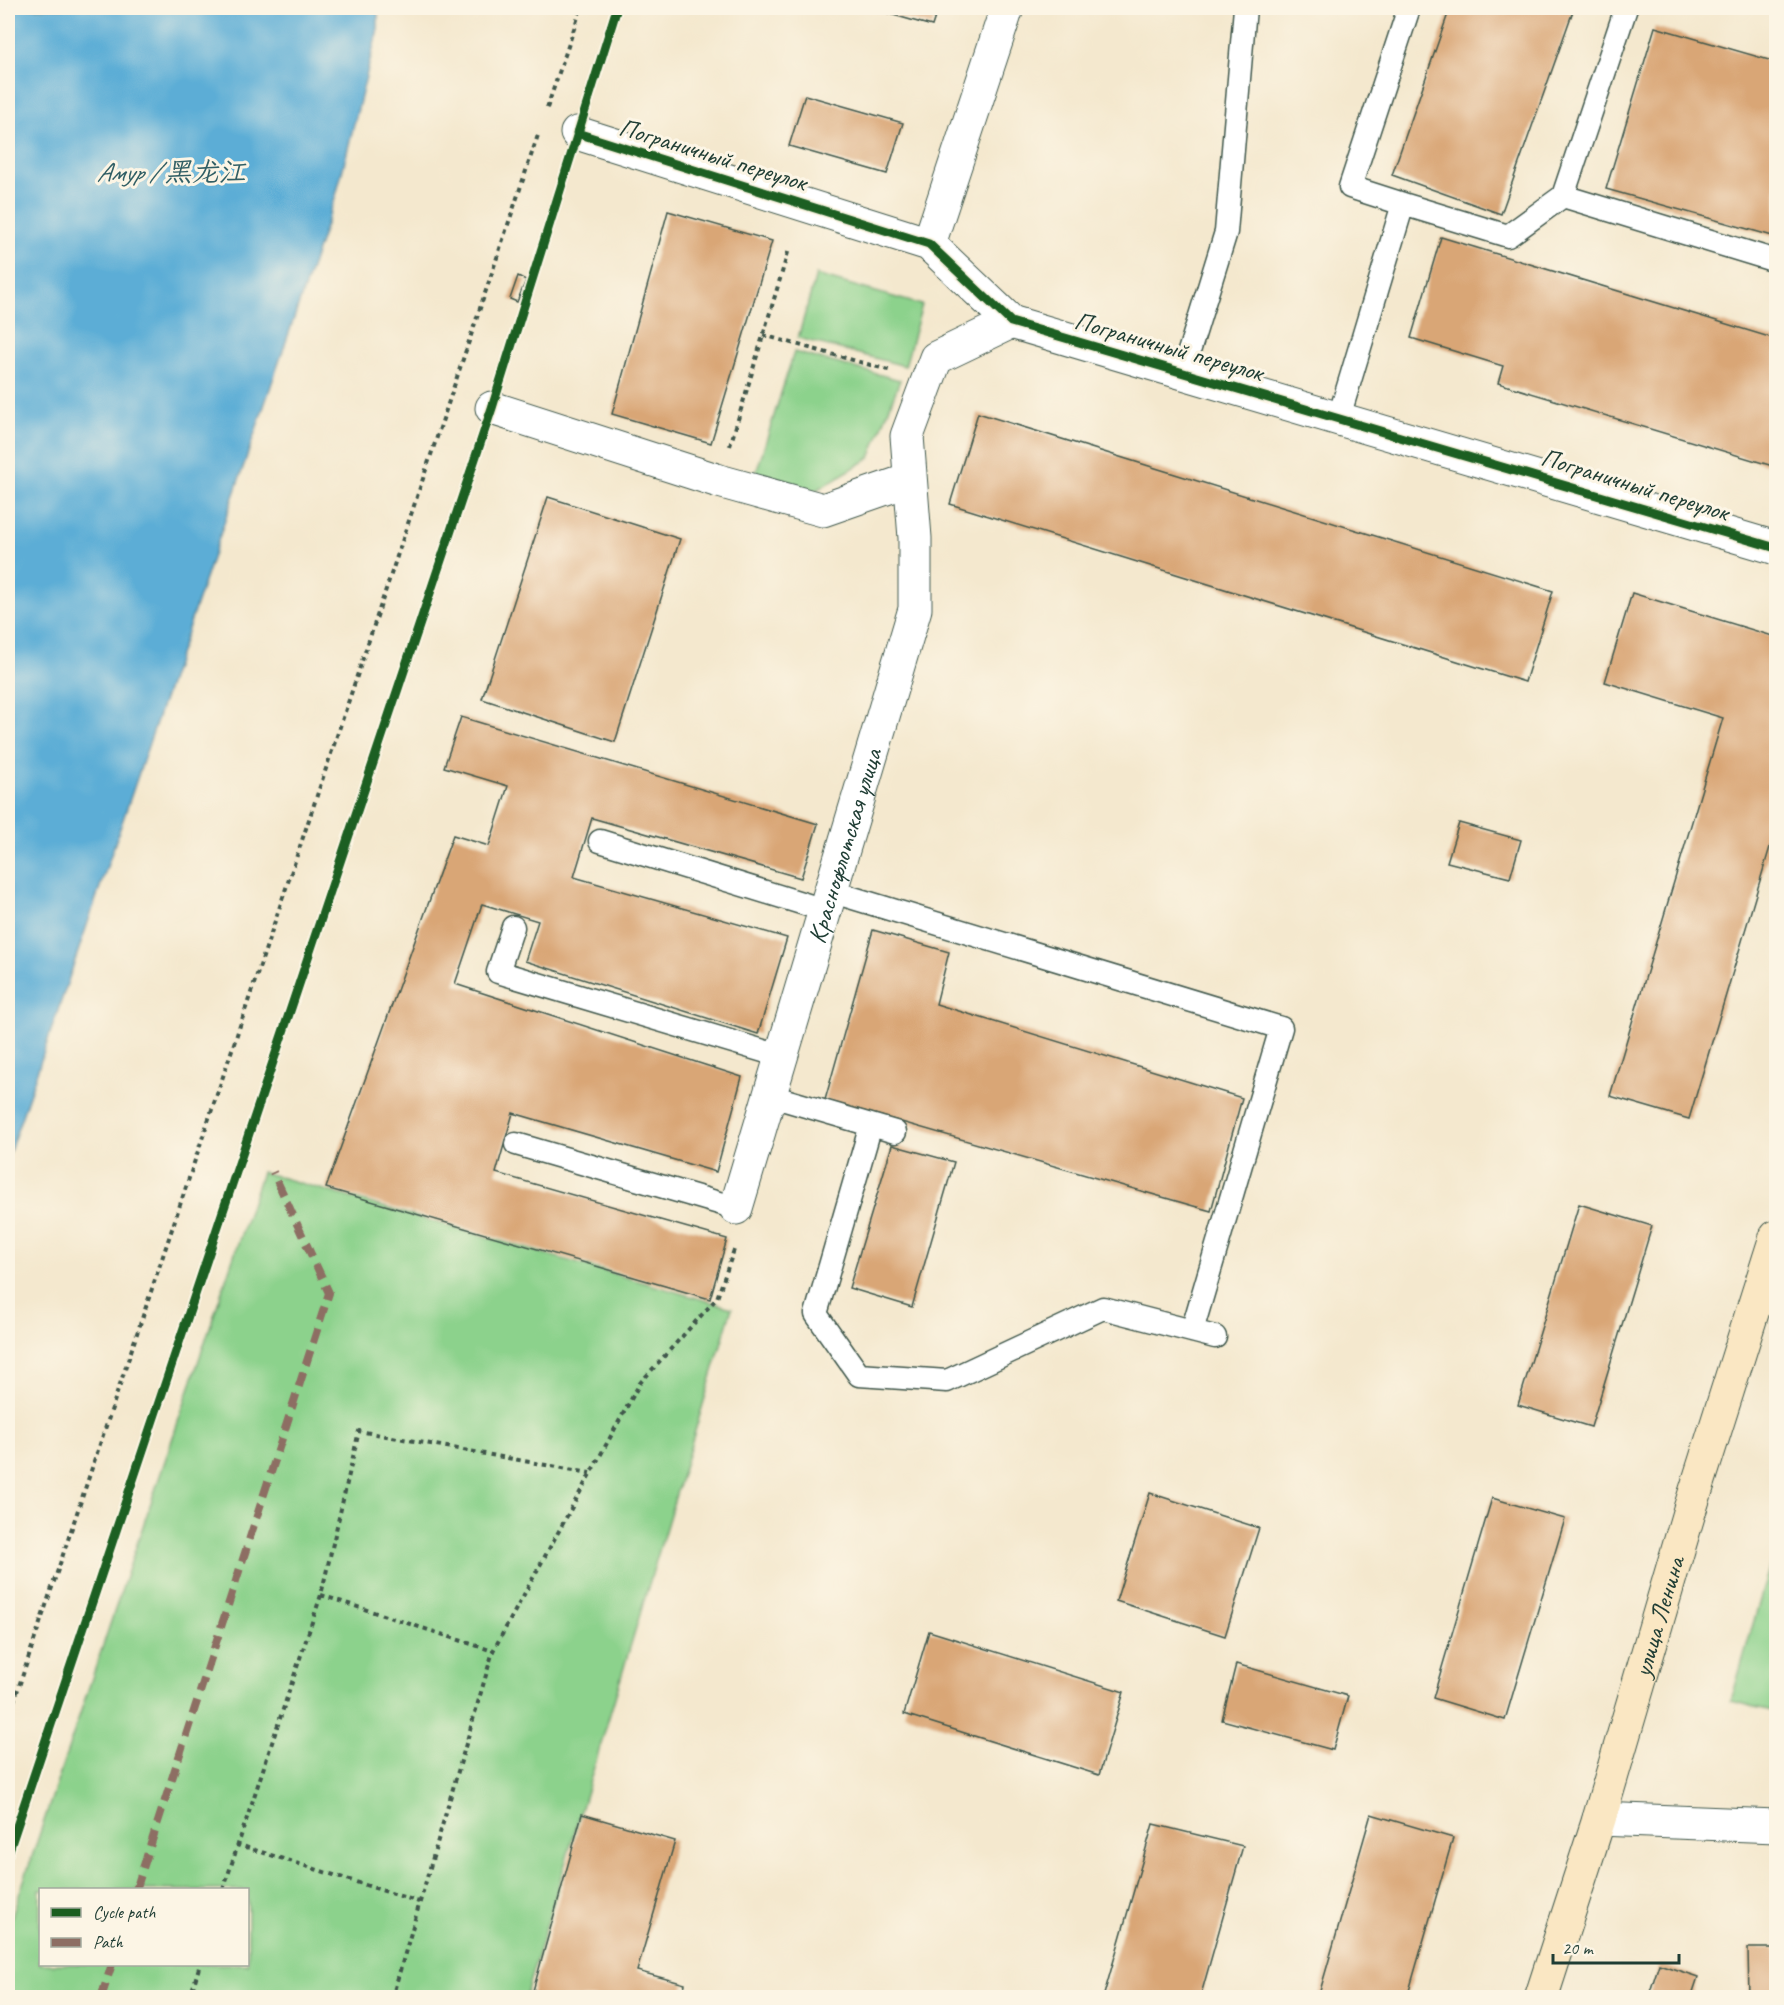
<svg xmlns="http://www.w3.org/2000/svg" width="1784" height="2005" font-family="Caveat,'LXGW WenKai TC',sans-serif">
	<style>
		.green { fill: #8cd28c; stroke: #568860; stroke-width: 1.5; fill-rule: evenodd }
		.water { fill: #5badd6; stroke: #3d7585; stroke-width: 1.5 }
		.building { fill: #d9a676 }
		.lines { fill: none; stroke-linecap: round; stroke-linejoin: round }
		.service-casing { stroke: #3f574b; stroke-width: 25 }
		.minor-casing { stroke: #3f574b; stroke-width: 35 }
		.secondary-casing { stroke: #3f574b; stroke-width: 35 }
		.path { stroke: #3f574b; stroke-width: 4; stroke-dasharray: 4.5 4.5; stroke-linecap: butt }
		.service { stroke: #fff; stroke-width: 22 }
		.minor { stroke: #fff; stroke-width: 33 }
		.secondary { stroke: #fae7c3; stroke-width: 33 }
		.quiet { stroke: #8d6e63; stroke-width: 8; stroke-dasharray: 15 8; stroke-linecap: butt }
		.cycleway-casing { stroke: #fcf5e5; stroke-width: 13 }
		.cycleway { stroke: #1b5e20; stroke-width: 9 }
		.labels { text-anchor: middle; stroke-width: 6; stroke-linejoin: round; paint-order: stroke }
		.street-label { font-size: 26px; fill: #1f3d34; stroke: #fcf5e5 }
		.water-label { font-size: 27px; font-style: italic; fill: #315f65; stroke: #fcf5e5 }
	</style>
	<rect width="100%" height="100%" fill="#fcf5e5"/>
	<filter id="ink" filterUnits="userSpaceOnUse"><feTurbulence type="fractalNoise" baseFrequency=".0167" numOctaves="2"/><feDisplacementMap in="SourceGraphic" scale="12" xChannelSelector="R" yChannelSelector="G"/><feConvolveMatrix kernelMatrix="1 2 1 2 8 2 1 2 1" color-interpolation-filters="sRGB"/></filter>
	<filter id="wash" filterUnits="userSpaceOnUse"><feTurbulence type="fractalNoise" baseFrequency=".008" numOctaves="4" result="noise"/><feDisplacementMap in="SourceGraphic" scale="24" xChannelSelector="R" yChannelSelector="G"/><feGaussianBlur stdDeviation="1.35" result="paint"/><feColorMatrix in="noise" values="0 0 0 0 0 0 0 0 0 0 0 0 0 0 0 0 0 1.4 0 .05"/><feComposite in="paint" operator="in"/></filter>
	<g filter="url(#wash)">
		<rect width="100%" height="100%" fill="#f4e8ce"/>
		<path class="green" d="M816 275 922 305 905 366 798 338Z
			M794 352 900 380 870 458 815 491 756 473Z
			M262 1172 732 1308 525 1997H8V1928ZM40 1890H248V1964H40Z
			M1776 1544V1712L1731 1701Z"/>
		<path class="water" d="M8 8H378V29L337 192 8 1157Z"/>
		<g id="blocks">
			<path class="building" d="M869 8H938L932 26Z
				M1450 8H1574L1501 214 1392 175Z
				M1655 27 1776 62V237L1606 189Z
				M805 95 903 123 887 174 789 146Z
				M668 211 772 241 711 443 612 414Z
				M1441 237 1776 339V467L1498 383 1503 366 1411 338Z
				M518 276 526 280 517 302 510 299Z
				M978 413 1553 591 1525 682 950 504Z
				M548 497 680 539 615 742 482 699Z
				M1632 593 1776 637V827L1689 1119 1610 1096 1723 718 1605 682Z
				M461 717 818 824 801 878 592 818 574 877 787 938 758 1034 525 961 538 921 482 904 455 984 742 1077 716 1172 513 1113 496 1173 727 1239 710 1299 326 1188 453 835 489 846 508 786 444 767Z
				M1459 823 1521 840 1510 878 1447 862Z
				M873 930 949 952 936 1004 1242 1098 1211 1211 825 1100Z
				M892 1145 954 1162 912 1307 849 1288Z
				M1579 1204 1652 1226 1591 1427 1518 1405Z
				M1150 1493 1259 1528 1225 1636 1116 1601Z
				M1492 1498 1565 1519 1505 1720 1433 1698Z
				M929 1631 1124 1692 1099 1775 904 1714Z
				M1236 1664 1348 1696 1333 1750 1222 1720Z
				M582 1814 675 1841 637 1971 685 1984 681 1998H531Z
				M1371 1814 1453 1838 1407 1998H1318Z
				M1153 1824 1243 1846 1200 1998H1103Z
				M1748 1948H1776V1998H1749Z
				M1659 1964 1698 1977 1691 1998H1648Z"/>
		</g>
	</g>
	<g filter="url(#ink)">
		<use href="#blocks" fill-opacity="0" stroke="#3f574b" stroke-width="1.5"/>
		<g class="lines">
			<defs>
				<path id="service" d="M1626 8 1563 196 1776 261
					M1403 204 1350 187 1409 8
					M1183 371 1226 232 1245 8
					M1339 417 1403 204 1508 236 1563 196
					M600 841 824 910
					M830 891 1281 1028 1192 1331
					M513 927 498 972 780 1056
					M768 1095 895 1132
					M871 1125 816 1314 859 1375 947 1381 1103 1308 1215 1337
					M516 1144 736 1208"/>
				<g id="minor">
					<path d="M577 133 929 244 1011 322 1776 548"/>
					<path d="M929 244 1007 8"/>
					<path d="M492 408 719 481 823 510 909 480"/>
					<path id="s1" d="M736 1208 915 609V538L907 436 936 358 1011 322"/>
					<path d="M1599 1819 1776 1826"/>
				</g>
				<g id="secondary">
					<path id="s2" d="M1541 1998 1599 1819 1690 1509 1776 1237"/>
				</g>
			</defs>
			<use href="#service" class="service-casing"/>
			<use href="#minor" class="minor-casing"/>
			<use href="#secondary" class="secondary-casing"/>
			<path class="path" d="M547 108 581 8
				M763 335 892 371
				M730 446 789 249
				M321 1595 493 1651
				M8 1719 538 135
				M236 1844 419 1902
				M223 1890 321 1595 359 1431 590 1473
				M190 1998 200 1964
				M392 1998 493 1651 640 1383 717 1298 735 1247"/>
			<use href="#service" class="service"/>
			<use href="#minor" class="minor"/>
			<use href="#secondary" class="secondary"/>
			<path class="quiet" d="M136 1890 329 1293 273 1172
				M101 1998 112 1964"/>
			<defs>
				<path id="cycleway" d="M577 133 929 244 1011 322 1776 548
					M8 1853 492 408 617 8"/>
			</defs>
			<use href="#cycleway" class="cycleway-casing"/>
			<use href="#cycleway" class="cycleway"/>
		</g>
	</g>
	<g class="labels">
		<g class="street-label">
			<text transform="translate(713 154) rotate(17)" y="9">Пограничный переулок</text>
			<text transform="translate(1169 346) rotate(16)" y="9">Пограничный переулок</text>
			<text transform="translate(1635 484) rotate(17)" y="9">Пограничный переулок</text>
			<text dy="9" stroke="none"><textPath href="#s1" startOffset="378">Краснофлотская улица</textPath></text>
			<text dy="9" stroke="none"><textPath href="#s2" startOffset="399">улица Ленина</textPath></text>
		</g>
		<g class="water-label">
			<text x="171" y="181">Амур / 黑龙江</text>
		</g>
	</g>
	<rect width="1784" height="2005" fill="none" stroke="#fcf5e5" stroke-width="30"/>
	<rect x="39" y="1888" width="210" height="78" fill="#fcf5e5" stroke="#a4ab9e" stroke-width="1.5"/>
	<rect x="51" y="1908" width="30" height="9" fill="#1b5e20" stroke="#a4ab9e" stroke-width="1.5"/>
	<text x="93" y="1918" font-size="18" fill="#1f3d34">Cycle path</text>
	<rect x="51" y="1938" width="30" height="9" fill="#8d6e63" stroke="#a4ab9e" stroke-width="1.5"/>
	<text x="93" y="1948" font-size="18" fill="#1f3d34">Path</text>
	<path d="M1553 1954v9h126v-9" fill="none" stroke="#1f3d34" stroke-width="3"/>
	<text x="1562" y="1954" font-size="18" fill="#1f3d34" stroke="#fcf5e5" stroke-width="4.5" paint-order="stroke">20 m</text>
</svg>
